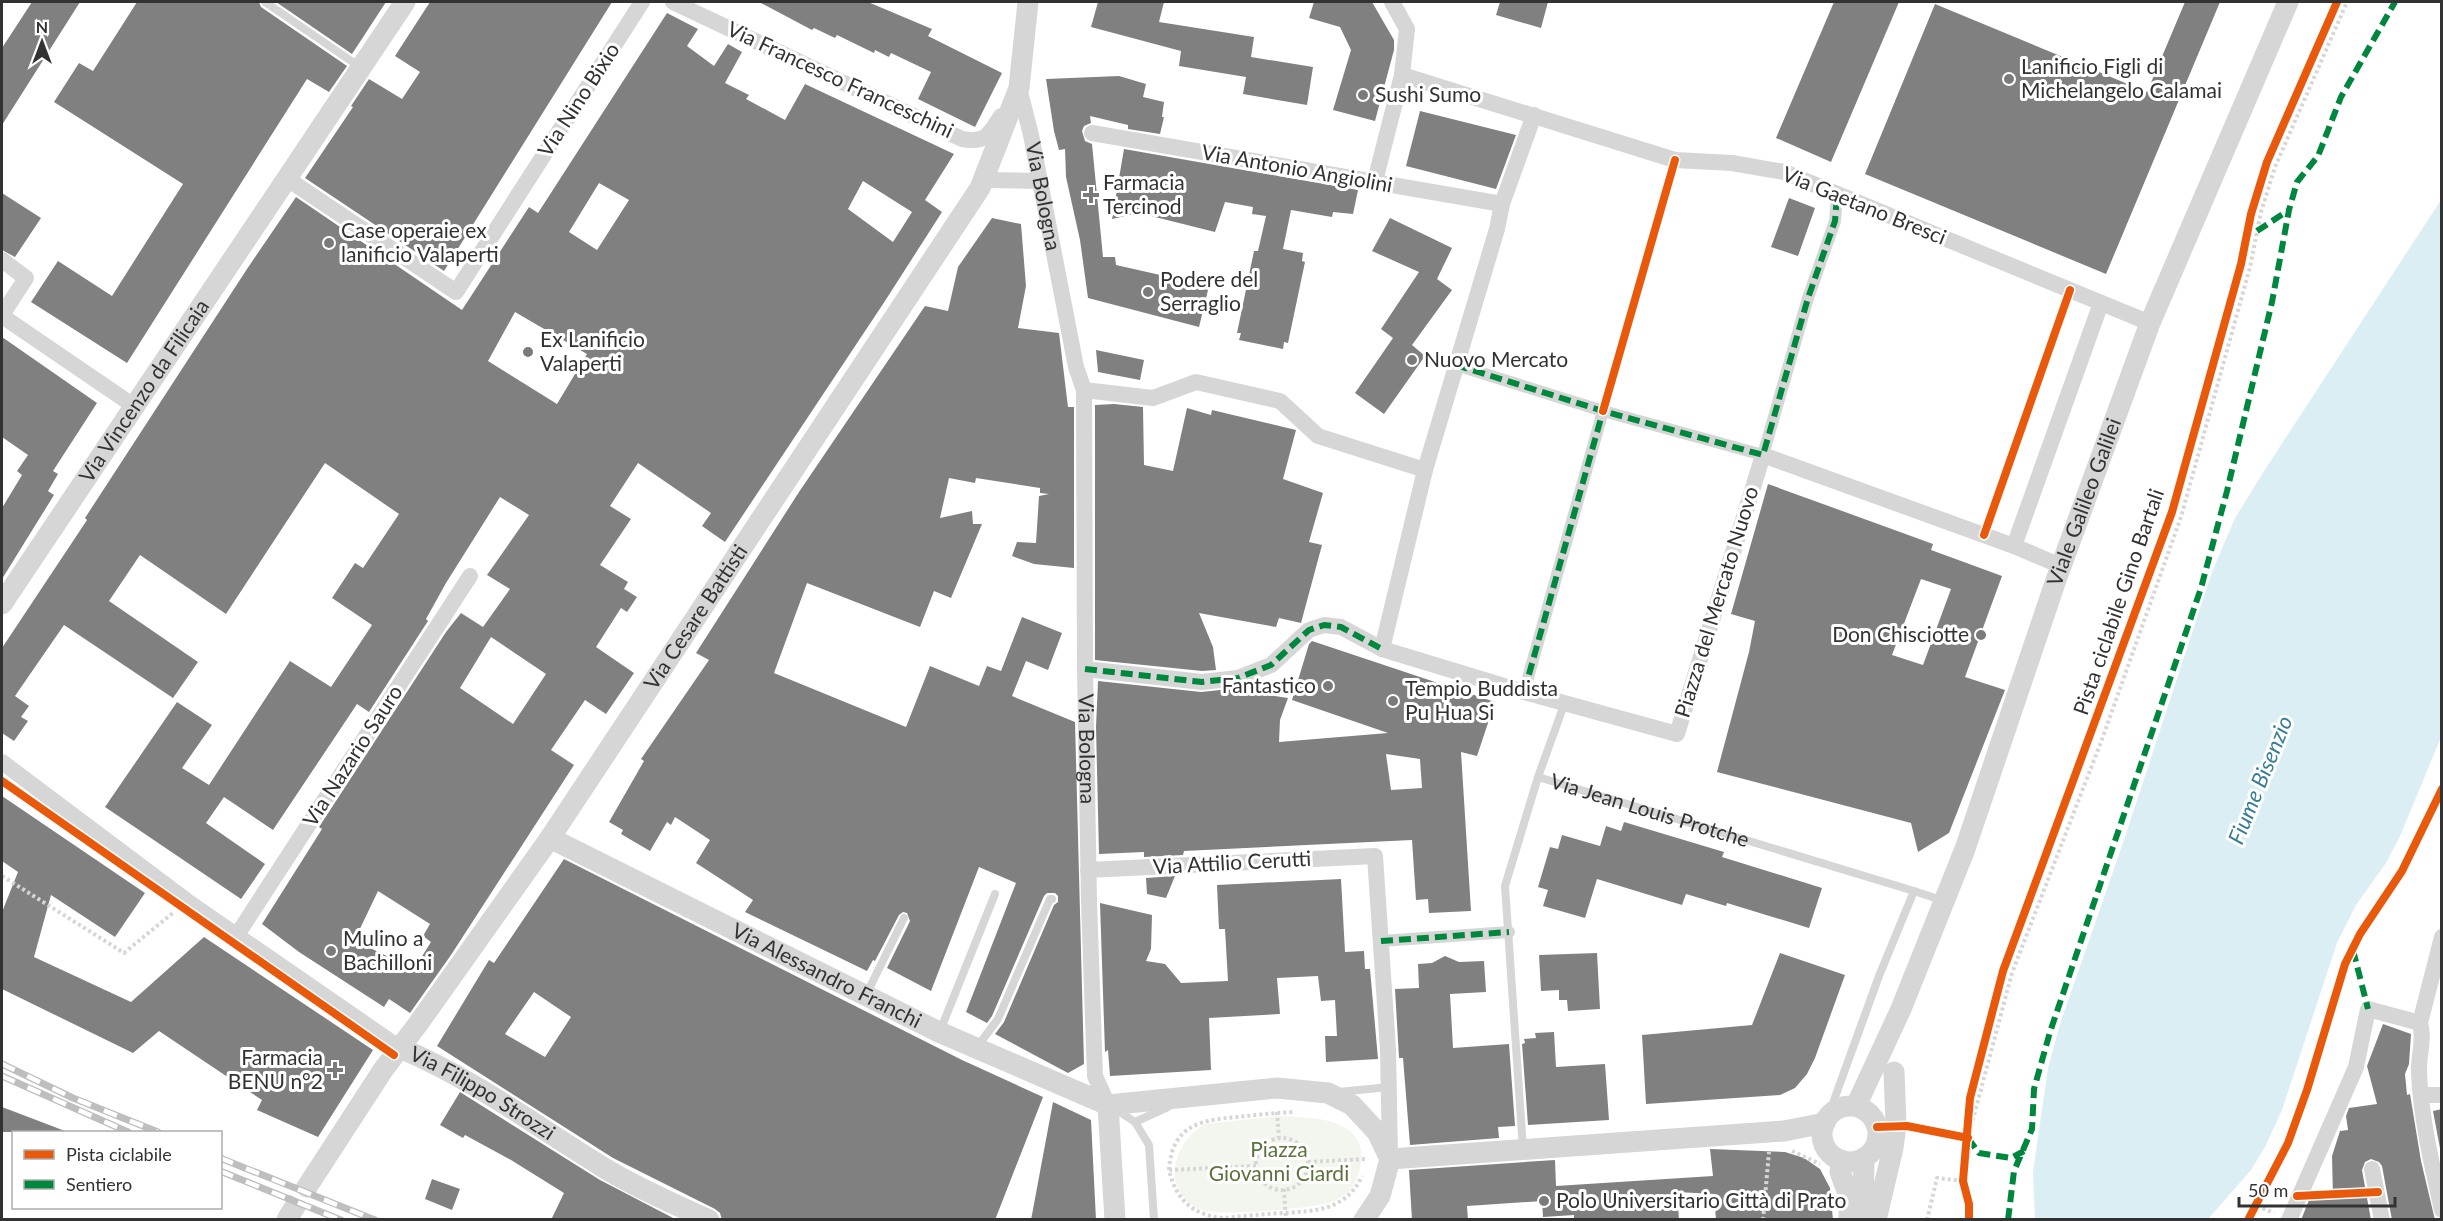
<svg xmlns="http://www.w3.org/2000/svg" width="2443" height="1221" font-family="Lato,sans-serif">
	<style>
		.green { fill: #f3f6ee }
		.water { fill: #dbeef4 }
		.building { fill: #808080; fill-rule: evenodd }
		.lines { fill: none; stroke-linecap: round; stroke-linejoin: round }
		.tertiary-tunnel { stroke: #d6d6d6; stroke-width: 21; stroke-dasharray: 21 10; stroke-linecap: butt }
		.path { stroke: #d6d6d6; stroke-width: 4; stroke-dasharray: 3 3; stroke-linecap: butt }
		.service { stroke: #d6d6d6; stroke-width: 8 }
		.pedestrian { stroke: #d6d6d6; stroke-width: 12 }
		.minor { stroke: #d6d6d6; stroke-width: 16 }
		.tertiary { stroke: #d6d6d6; stroke-width: 21 }
		.rail-casing { stroke: #bebebe; stroke-width: 7 }
		.rail { stroke: #fff; stroke-width: 4.5; stroke-dasharray: 14; stroke-linecap: butt }
		.quiet { stroke: #00873e; stroke-width: 6; stroke-dasharray: 12 6; stroke-linecap: butt }
		.cycleway-casing { stroke: #fff; stroke-width: 11 }
		.cycleway { stroke: #e8590c; stroke-width: 8 }
		.poi-dot { fill: #7a7a7a; stroke: #fff; stroke-width: 2 }
		.labels { text-anchor: middle; stroke-width: 6; stroke-linejoin: round; paint-order: stroke }
		.poi-label { font-size: 21px; fill: #323232; stroke: #fff; text-anchor: start }
		.street-label { font-size: 21px; fill: #323232; stroke: #fff }
		.park-label { font-size: 21px; fill: #5c723b; stroke: #fff }
		.water-label { font-size: 22px; font-style: italic; fill: #367d95; stroke: #fff }
	</style>
	<rect width="100%" height="100%" fill="#fff"/>
	<path class="green" d="M1278 1116C1307 1117 1368 1117 1361 1162 1360 1173 1356 1183 1349 1191 1344 1196 1336 1201 1329 1203 1309 1208 1219 1217 1202 1210 1159 1192 1172 1143 1205 1124Z"/>
	<path class="water" d="M2441 200V737L2401 834 2386 863 2356 905 2337 943 2282 1110 2265 1147 2251 1170 2208 1219H2035L2033 1172 2048 1068 2061 1021 2124 840 2212 572 2235 518 2266 468Z"/>
	<path class="building" d="M32 2H80L2 125V48Z
		M137 2H259L261 7 347 66 329 92 307 79 127 363 31 302 58 261 112 296 183 184 54 102 79 63 93 71Z
		M276 2H386L352 54Z
		M430 2H612L444 271 305 178 353 107 351 106 369 79 402 99 420 72 395 56Z
		M759 2H868L932 29 928 36 1002 73 975 127 918 99 931 72 891 53 889 57 875 50 874 53 837 35 835 38 814 28 812 30Z
		M1098 2H1164L1159 22 1254 37 1251 57 1313 67 1307 105 1243 94 1246 77 1179 66 1181 51 1091 27Z
		M1314 2H1372L1394 40V50L1375 121 1333 110 1351 50 1340 27 1309 18Z
		M1500 2H1548L1541 28 1496 15Z
		M1834 2H1899L1831 162 1776 138Z
		M2185 2H2220L2106 274 1865 174 1935 4 2147 92Z
		M667 13 698 29 687 46 714 66 728 44 742 52 725 83 749 95 746 99 785 120 805 84 954 154 925 200 942 212 885 301 725 542 702 526 711 513 638 463 610 506 631 519 600 565 628 582 624 589 637 597 627 612 621 608 596 647 634 673 606 714 585 700 551 750 574 765 451 955 410 1013 389 999 384 1007 299 952 262 924 322 829 319 827 446 632 461 613 483 627 510 589 487 575 529 515 500 497 446 583 426 619 428 621 369 712 357 704 273 830 224 797 206 823 265 864 241 899 105 807 177 702 212 725 182 768 209 785 290 661 331 687 372 625 332 598 355 563 363 568 399 514 325 463 226 614 140 555 109 601 198 662 173 698 64 625 15 696 29 706 21 717 28 721 14 741 2 733V648L87 520 85 518 247 269 296 197 462 310 529 207 538 213ZM863 181 912 212 893 242 848 209ZM599 183 629 200 597 250 569 232ZM515 312 587 354 557 404 488 361ZM491 637 546 674 513 724 460 688ZM378 891 430 924 423 936 431 942 414 969 366 946 368 944 356 937Z
		M1119 76 1146 84 1143 97 1164 102 1162 117H1164L1160 134 1128 129V125L1090 116 1091 123 1084 126 1082 131 1085 141 1092 144 1103 257H1115L1116 265 1209 286 1199 327 1088 298 1080 240 1066 177 1065 149 1059 150 1054 131 1046 79Z
		M1420 111 1516 135 1496 189 1406 166Z
		M1124 149 1358 190 1353 214 1333 212 1332 217 1291 210 1283 249 1303 253 1302 261 1305 262 1288 343 1284 342 1283 349 1239 340 1241 333H1237L1254 251H1258L1266 216 1252 214 1253 207 1225 202 1215 232 1139 213 1112 219Z
		M2 193 41 218 15 257 2 250Z
		M1789 198 1815 208 1798 256 1771 247Z
		M992 218 1021 224 1026 286 1018 328 1059 333 1068 407H1074V568L1034 564 1012 556 1017 542 1036 543 1039 496 1049 494 1040 493V488L976 478 975 483 949 478 940 518 972 511 973 524H982L951 598 934 591 920 627 807 583 774 673 906 727 930 666 979 686 987 666 1001 671 1022 617 1062 633 1048 670 1026 661 1012 696 1075 722 1084 1064 1068 1073 995 1034 1004 1022 1054 905 1058 902V896L1055 893H1047L1044 896 992 1016 987 1023 966 1012 1016 883 979 867 931 991 887 968 910 921 907 913 903 912 899 915 875 961 873 960 867 971 745 912 753 900 696 863 710 840 675 817 671 825 667 822 650 851 621 834 623 830 609 822 644 761 641 759 709 660 696 653 799 492 925 306 948 311 958 267Z
		M1390 218 1452 248 1437 279 1452 290 1412 345 1425 356 1384 414 1355 393 1393 338 1381 329 1419 272 1372 251Z
		M2 337 97 403 53 471 58 474 48 491 54 495 2 579V508L22 475 17 471 28 455 2 437Z
		M1096 350 1144 360 1140 380 1098 372Z
		M1114 404 1143 407 1144 465 1173 471 1187 408 1211 415 1212 410 1296 430 1283 479 1323 493 1309 542 1322 545 1301 623 1279 618 1276 627 1199 613 1213 647 1216 670 1202 671 1095 660V405Z
		M1768 484 1933 544 1931 550 2002 576 1965 677 2005 690 1949 833 1918 852 1911 823 1717 772 1749 652 1755 621 1731 614ZM1921 579 1951 589 1923 665 1892 655Z
		M1312 641 1495 702 1477 756 1461 752 1471 911 1429 913 1428 899 1416 900 1412 840 1184 851 1183 855 1144 857V852L1099 854 1096 727 1098 681 1201 692 1230 689 1288 698 1280 720 1279 742 1388 733 1292 700 1309 644ZM1386 754 1420 759 1422 788 1391 790Z
		M2 796 145 893 115 937 51 895 34 957 131 1002 204 937 373 1050 318 1137 257 1110 262 1100 159 1031 133 1053 2 989V912L18 872 2 861Z
		M1624 822 1724 852 1722 857 1822 888 1809 928 1727 903 1726 906 1686 894 1682 905 1597 879 1585 918 1543 906 1548 890 1538 887 1550 847 1558 849 1562 835 1600 846 1606 826 1621 831Z
		M564 859 962 1060 1043 1097 995 1220H722L720 1213 715 1209 613 1158 437 1046 489 960 494 963ZM534 992 571 1017 545 1057 505 1034Z
		M1175 876 1166 898 1147 894 1146 878Z
		M1341 879 1345 952 1364 951 1365 969H1370L1378 1059 1326 1062 1325 1036H1337L1335 1000 1321 1001 1318 976 1277 978 1280 1014 1209 1018 1211 1070 1110 1076 1108 1050 1105 1052 1100 903 1152 915 1151 949 1146 961 1165 964 1181 983 1228 981 1225 929H1219L1217 885Z
		M1597 953 1600 1009 1568 1011 1567 1000H1559V990L1541 991 1539 955Z
		M1780 953 1845 975 1815 1058 1807 1074 1795 1088 1780 1095 1646 1104 1642 1035 1752 1025Z
		M1445 956 1459 962 1484 961 1486 992 1450 994 1453 1048 1509 1044 1515 1126 1498 1127 1499 1138 1410 1145 1403 1058H1399L1395 989 1419 988 1418 964 1432 963Z
		M2383 1024 2411 1034 2409 1064 2405 1074 2407 1095 2410 1094 2421 1161 2435 1220H2392L2382 1166 2379 1162 2371 1159 2365 1162 2362 1170 2371 1220H2301L2309 1200 2333 1198 2332 1156 2340 1131 2348 1130 2346 1116 2349 1108 2377 1104 2367 1066Z
		M1554 1032 1556 1067 1605 1064 1609 1120 1528 1125 1522 1044 1525 1043 1524 1039 1536 1038 1535 1033Z
		M460 1092 600 1180 677 1220H551L564 1193 511 1160 465 1135 463 1138 440 1125Z
		M1053 1102 1091 1120 1096 1220H1031Z
		M2 1107 65 1131 64 1132H2Z
		M2442 1109V1159L2433 1111Z
		M1710 1149 1785 1152 1804 1158 1820 1169 1830 1188 1833 1220H1716L1714 1194 1677 1192 1679 1220H1574V1215L1543 1217 1542 1201 1467 1206 1468 1220H1412L1409 1170 1555 1160 1556 1186 1713 1176Z
		M432 1179 460 1189 452 1210 425 1199Z"/>
	<g class="lines">
		<path class="tertiary-tunnel" d="M288 1218 307 1187"/>
		<path class="path" d="M2 876 124 953 174 912
			M1277 1112 1279 1138
			M1968 1138 2012 973 2101 742 2181 517 2250 267 2261 212 2275 167 2347 2
			M1256 1164a26 26 0 1 1 52 0a26 26 0 1 1-52 0Z
			M1792 1151 1820 1164
			M1308 1162 1367 1159
			M1256 1166 1169 1170C1176 1200 1193 1215 1223 1218 1243 1216 1263 1214 1283 1213 1317 1211 1346 1210 1362 1176
			M1169 1170C1172 1126 1199 1120 1237 1117 1255 1115 1274 1113 1293 1112
			M1284 1189 1286 1220
			M2257 1206 2274 1213
			M1405 1220V1219
			M1763 1220 1769 1152
			M1927 1220 1937 1178 1963 1181"/>
		<g class="service">
			<path d="M265 2 360 67"/>
			<path d="M1538 777 1565 702"/>
			<path d="M866 995 904 918"/>
			<path d="M940 1031 995 894"/>
			<path d="M977 1047 998 1019 1050 899H1052"/>
			<path d="M1339 1092 1389 1087"/>
			<path d="M1115 1109 1135 1122 1149 1145 1154 1220"/>
			<path d="M1832 1113 1834 1100 1879 976 1914 891 1944 901"/>
			<path d="M1135 1122 1168 1107"/>
			<path id="s1" d="M1523 1149 1505 886 1538 777 1914 891"/>
		</g>
		<path class="pedestrian" d="M1456 365 1603 411 1763 455 1808 298 1835 221 1837 195
			M1524 692 1603 411
			M1381 941 1509 932"/>
		<g class="minor">
			<path d="M673 2 962 139C986 143 989 135 1001 116"/>
			<path d="M1402 75 1675 160 1732 163 1784 172 2150 323"/>
			<path id="s2" d="M1019 88 1031 135 1076 367 1084 390 1085 669 1089 901 1095 1076 1108 1105"/>
			<path d="M1534 115 1502 204 1497 229 1425 470 1382 649 1524 692 1677 734 1763 455 2014 546 2061 566"/>
			<path d="M1092 133 1502 204"/>
			<path d="M286 178 456 292 642 2"/>
			<path d="M984 180 1040 181"/>
			<path d="M1375 181 1402 75 1407 29 1392 2"/>
			<path d="M2 260 26 278 2 315"/>
			<path d="M2 316 134 406"/>
			<path d="M1084 390 1153 398 1196 382 1271 399 1280 401 1318 436 1425 470"/>
			<path d="M2014 546 2101 303"/>
			<path d="M1085 669 1202 682 1238 678 1271 665 1309 630 1324 625 1341 627 1382 649"/>
			<path d="M2 762 187 901 400 1048"/>
			<path d="M1088 870 1375 856 1388 1049 1390 1155"/>
			<path d="M237 935 470 576"/>
			<path d="M2442 937 2420 1023C2425 1040 2418 1056 2419 1073 2421 1119 2432 1165 2442 1210"/>
			<path d="M2422 1095H2442"/>
			<path d="M2372 1169 2382 1220"/>
			<path d="M2289 1220 2356 1067 2368 1009 2420 1023"/>
		</g>
		<g class="tertiary">
			<path id="s3" d="M2 604 405 2"/>
			<path id="s4" d="M550 838 939 1032 1108 1105 1277 1088 1328 1093 1352 1105 1377 1132 1390 1159 1380 1196 1364 1220"/>
			<path id="s5" d="M400 1048C474 1079 539 1128 606 1169 639 1189 674 1204 709 1220"/>
			<path d="M1108 1105 1115 1220"/>
			<path id="s6" d="M1856 1106 1901 1009 1965 849 2056 580 2150 323 2288 2"/>
			<circle cx="1850" cy="1134" r="28"/>
			<path d="M1390 1159 1784 1131 1825 1123"/>
			<path d="M1841 1160 1840 1172 1849 1196V1220"/>
			<path id="s7" d="M307 1187 383 1070 418 1024 550 838 980 188 1019 88 1028 2"/>
			<path d="M287 1220 288 1218"/>
			<path d="M1863 1220 1864 1158"/>
			<path d="M1876 1220 1893 1148 1896 1125 1894 1072"/>
		</g>
		<defs>
			<path id="rail" d="M2 1064 73 1098 158 1132
				M2 1076 128 1132
				M220 1158 375 1220
				M220 1171 341 1220"/>
		</defs>
		<use href="#rail" class="rail-casing"/>
		<use href="#rail" class="rail"/>
		<path class="quiet" d="M2257 231 2289 210
			M1456 365 1603 411 1763 455 1808 298 1835 221 1837 195
			M1085 669 1202 682 1238 678 1271 665 1309 630 1324 625 1341 627 1382 649
			M1524 692 1603 411
			M1381 941 1509 932
			M2353 950 2368 1009
			M1968 1138 1979 1153 2011 1158 2024 1151
			M2008 1220 2014 1171 2032 1129 2034 1089 2050 1032 2201 588 2227 491 2272 302 2289 210 2297 182 2318 156 2341 97 2395 2"/>
		<defs>
			<path id="cycleway" d="M1603 411 1675 160
				M1984 535 2070 290
				M2 781 394 1055
				M1877 1127 1907 1126 1968 1138
				M2297 1196 2378 1192
				M1969 1220V1204L1963 1181 1970 1098 2003 971 2172 512 2241 264 2251 214 2267 162 2337 2
				M2248 1220 2288 1143 2307 1090 2345 964 2360 934 2402 871 2442 789"/>
		</defs>
		<use href="#cycleway" class="cycleway-casing"/>
		<use href="#cycleway" class="cycleway"/>
	</g>
	<g class="poi-dot">
		<circle cx="2009" cy="79" r="6"/>
		<circle cx="1363" cy="95" r="6"/>
		<path d="M1088 186h6v6h6v6h-6v6h-6v-6h-6v-6h6z"/>
		<circle cx="329" cy="243" r="6"/>
		<circle cx="1148" cy="292" r="6"/>
		<circle cx="528" cy="352" r="6"/>
		<circle cx="1412" cy="360" r="6"/>
		<circle cx="1981" cy="635" r="6"/>
		<circle cx="1328" cy="686" r="6"/>
		<circle cx="1393" cy="701" r="6"/>
		<circle cx="331" cy="951" r="6"/>
		<path d="M332 1061h6v6h6v6h-6v6h-6v-6h-6v-6h6z"/>
		<circle cx="1544" cy="1201" r="6"/>
	</g>
	<g class="labels">
		<g class="poi-label">
			<text x="2021" y="74">Lanificio Figli di<tspan x="2021" dy="24">Michelangelo Calamai</tspan></text>
			<text x="1375" y="102">Sushi Sumo</text>
			<text x="1103" y="190">Farmacia<tspan x="1103" dy="24">Tercinod</tspan></text>
			<text x="341" y="238">Case operaie ex<tspan x="341" dy="24">lanificio Valaperti</tspan></text>
			<text x="1160" y="287">Podere del<tspan x="1160" dy="24">Serraglio</tspan></text>
			<text x="540" y="347">Ex Lanificio<tspan x="540" dy="24">Valaperti</tspan></text>
			<text x="1424" y="367">Nuovo Mercato</text>
			<text x="1969" y="642" text-anchor="end">Don Chisciotte</text>
			<text x="1316" y="693" text-anchor="end">Fantastico</text>
			<text x="1405" y="696">Tempio Buddista<tspan x="1405" dy="24">Pu Hua Si</tspan></text>
			<text x="343" y="946">Mulino a<tspan x="343" dy="24">Bachilloni</tspan></text>
			<text x="323" y="1065" text-anchor="end">Farmacia<tspan x="323" dy="24">BENU n°2</tspan></text>
			<text x="1556" y="1208">Polo Universitario Città di Prato</text>
		</g>
		<g class="street-label">
			<text transform="translate(840 80) rotate(25)" y="7">Via Francesco Franceschini</text>
			<text transform="translate(579 100) rotate(-57)" y="7">Via Nino Bixio</text>
			<text transform="translate(1297 169) rotate(10)" y="7">Via Antonio Angiolini</text>
			<text dy="7" stroke="none"><textPath href="#s2" startOffset="111">Via Bologna</textPath></text>
			<text transform="translate(1864 206) rotate(22)" y="7">Via Gaetano Bresci</text>
			<text dy="7" stroke="none"><textPath href="#s3" startOffset="256">Via Vincenzo da Filicaia</textPath></text>
			<text dy="7" stroke="none"><textPath href="#s6" startOffset="646">Viale Galileo Galilei</textPath></text>
			<text transform="translate(1717 602) rotate(-73)" y="7">Piazza del Mercato Nuovo</text>
			<text transform="translate(2119 602) rotate(-71)" y="7">Pista ciclabile Gino Bartali</text>
			<text dy="7" stroke="none"><textPath href="#s7" startOffset="690">Via Cesare Battisti</textPath></text>
			<text dy="7" stroke="none"><textPath href="#s2" startOffset="668">Via Bologna</textPath></text>
			<text transform="translate(353 756) rotate(-57)" y="7">Via Nazario Sauro</text>
			<text dy="7" stroke="none"><textPath href="#s1" startOffset="494">Via Jean Louis Protche</textPath></text>
			<text transform="translate(1232 863) rotate(-3)" y="7">Via Attilio Cerutti</text>
			<text dy="7" stroke="none"><textPath href="#s4" startOffset="309">Via Alessandro Franchi</textPath></text>
			<text dy="7" stroke="none"><textPath href="#s5" startOffset="94">Via Filippo Strozzi</textPath></text>
		</g>
		<g class="park-label">
			<text x="1279" y="1157">Piazza<tspan x="1279" dy="24">Giovanni Ciardi</tspan></text>
		</g>
		<g class="water-label">
			<text transform="translate(2260 780) rotate(-68)" y="8">Fiume Bisenzio</text>
		</g>
	</g>
	<rect width="2443" height="1221" fill="none" stroke="#323232" stroke-width="6"/>
	<rect x="12" y="1131" width="210" height="78" fill="#ffffff" stroke="#adadad" stroke-width="1.5"/>
	<rect x="24" y="1150" width="30" height="9" fill="#e8590c" stroke="#adadad" stroke-width="1.5"/>
	<text x="66" y="1161" font-size="18" fill="#323232">Pista ciclabile</text>
	<rect x="24" y="1180" width="30" height="9" fill="#00873e" stroke="#adadad" stroke-width="1.5"/>
	<text x="66" y="1191" font-size="18" fill="#323232">Sentiero</text>
	<g transform="translate(42 42)" stroke="#ffffff" stroke-width="4.5" paint-order="stroke">
	<path d="M0-4.5L10 22L0 15L-10 22Z" fill="#323232"/>
	<text y="-9" font-size="16" font-weight="bold" text-anchor="middle" fill="#323232">N</text>
	</g>
	<path d="M2239 1197v9h156v-9" fill="none" stroke="#323232" stroke-width="3"/>
	<text x="2248" y="1197" font-size="18" fill="#323232" stroke="#ffffff" stroke-width="4.5" paint-order="stroke">50 m</text>
</svg>
